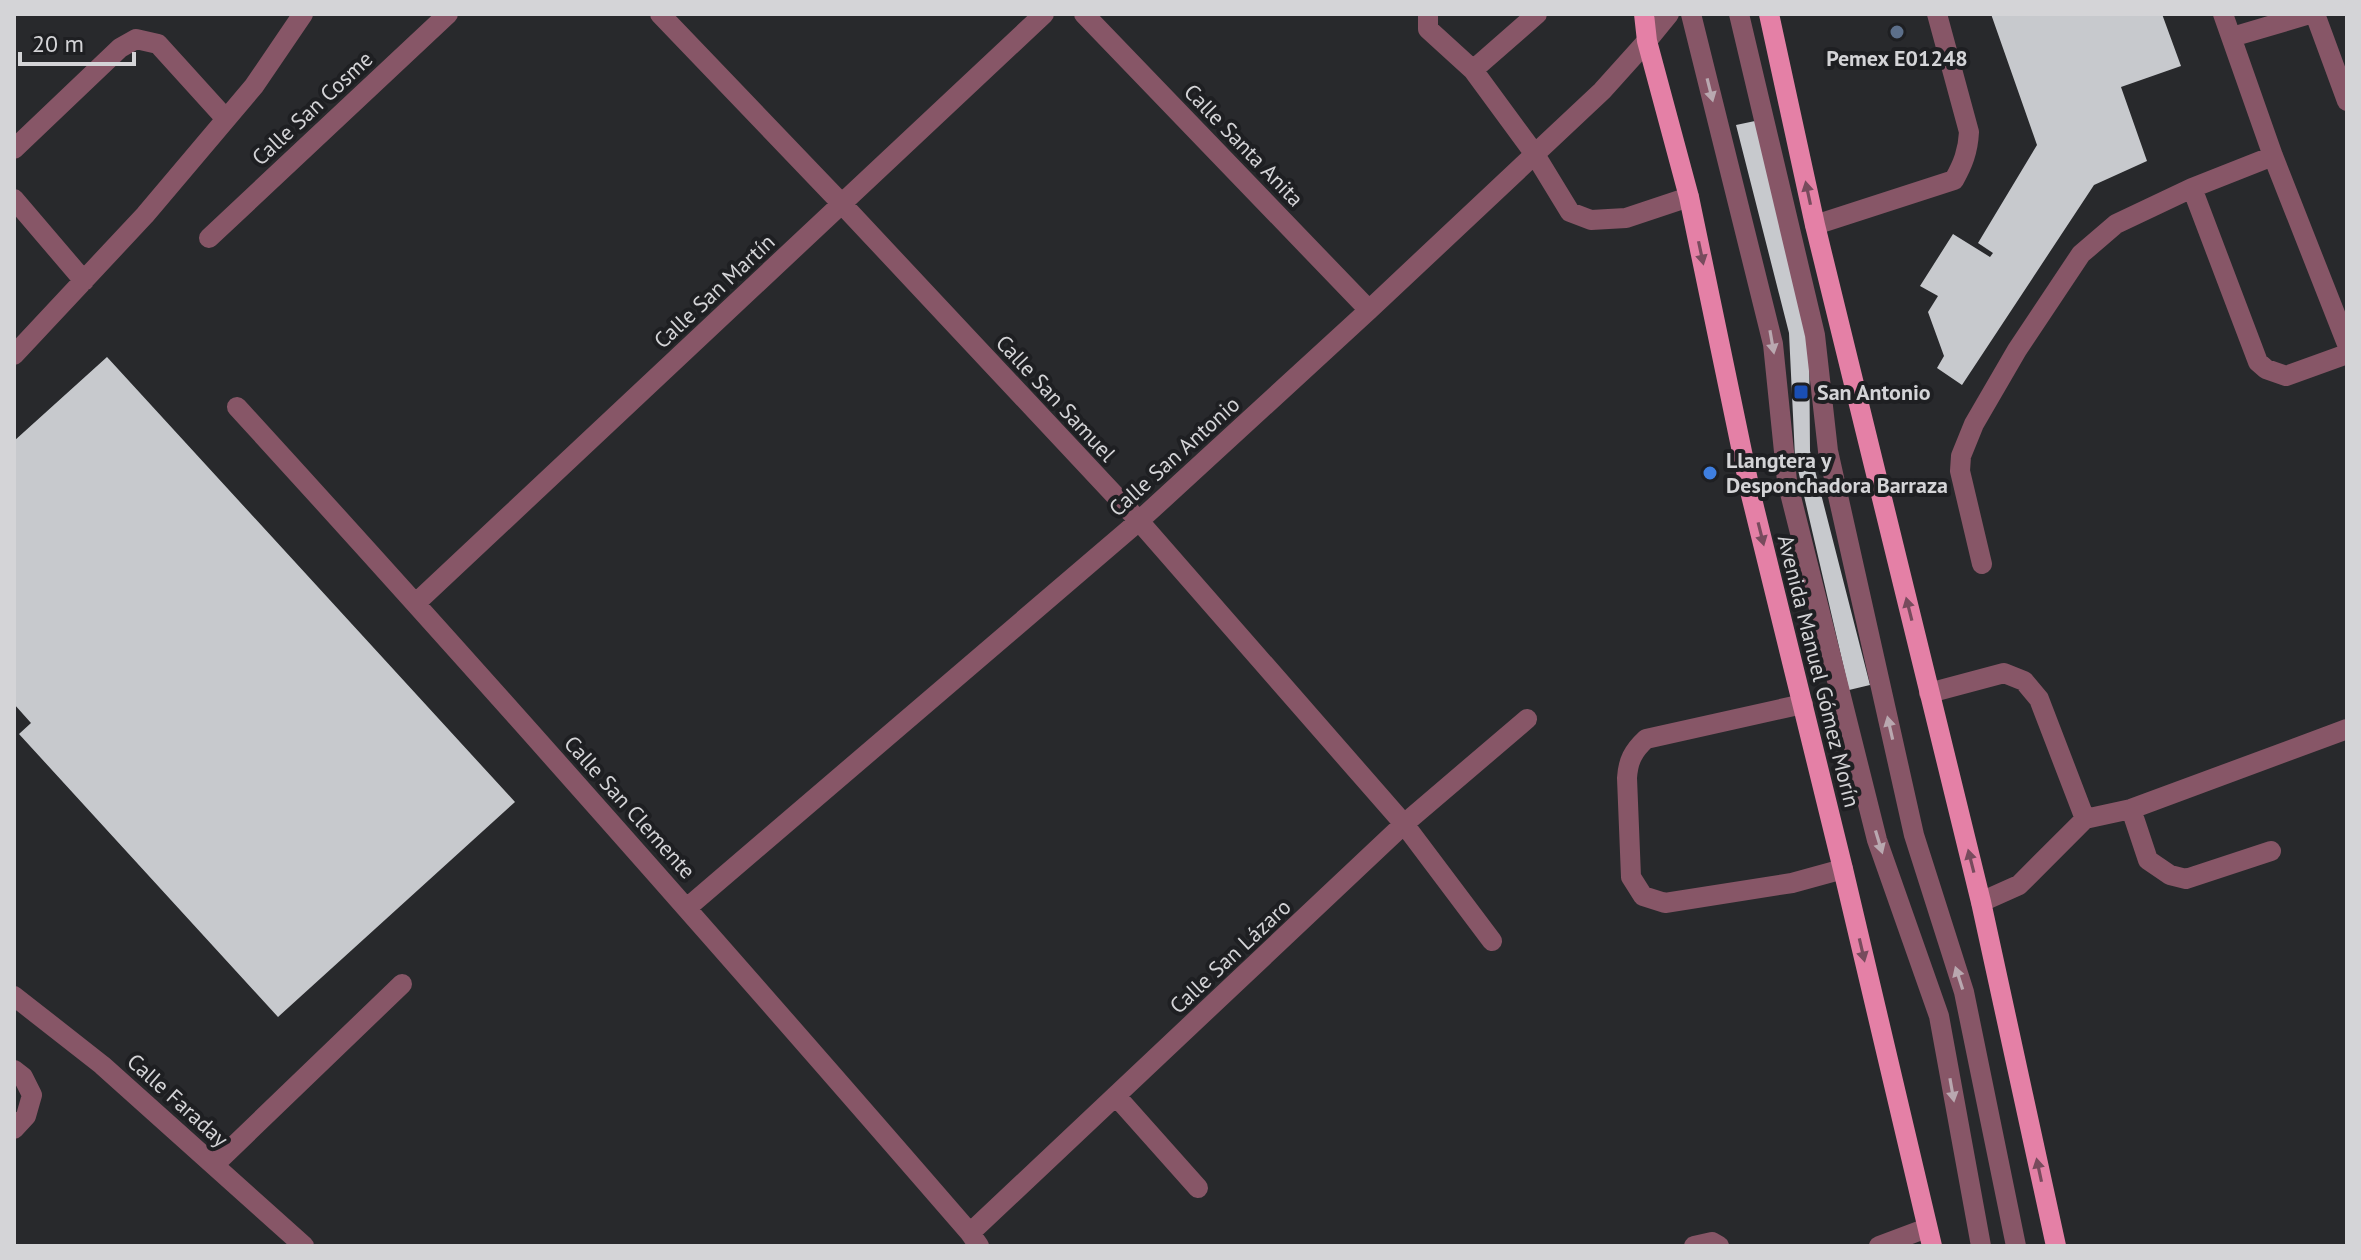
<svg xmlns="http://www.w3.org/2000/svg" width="2361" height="1260" font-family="'PT Sans',sans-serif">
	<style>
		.building { fill: #c7c9cd }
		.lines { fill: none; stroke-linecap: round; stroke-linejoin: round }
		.minor { stroke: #875667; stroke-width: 20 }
		.major { stroke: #e480a6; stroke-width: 20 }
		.oneway { fill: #b9a8b0 }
		.oneway2 { fill: #774b5d }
		.service-dot { fill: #5c6f8a; stroke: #1e1f22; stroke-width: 3 }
		.transit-dot { fill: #1a4fb4; stroke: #1e1f22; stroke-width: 3 }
		.shop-dot { fill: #3f7fe0; stroke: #1e1f22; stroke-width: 3 }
		.labels { text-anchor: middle; stroke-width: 8; stroke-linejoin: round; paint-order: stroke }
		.poi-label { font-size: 22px; font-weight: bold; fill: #d4d4d7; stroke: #1e1f22; text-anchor: start }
		.street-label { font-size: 22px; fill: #d4d4d7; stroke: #1e1f22 }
	</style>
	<rect width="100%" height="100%" fill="#28292c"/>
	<path class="building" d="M1991 14H2162L2181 66 2121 87 2147 161 2094 185 1962 385 1937 368 1944 356 1928 312 1938 296 1920 286 1953 234 1990 257 1993 253 1978 243 2037 145Z
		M1755 121 1809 330 1810 451 1870 685 1849 690 1795 457 1789 333 1736 125Z
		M107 357 515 802 278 1017 19 734 31 723 14 704V441Z"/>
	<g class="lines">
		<path class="minor" d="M660 14 842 204 1139 521 1404 824 1492 941
			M1084 14 1369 310
			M1428 14V29L1473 70 1534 153 1570 212 1591 220 1626 218 1689 197
			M1691 14 1773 344 1787 481 1877 840 1939 1016 1981 1246
			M1739 14 1815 335 1828 451 1914 835 1964 992 2016 1246
			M2223 14 2273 156 2347 344
			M2315 14 2347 101
			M2232 37 2310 14
			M1473 70 1537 14
			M14 149 120 48 136 39 158 44 226 119
			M2273 156 2192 188 2258 362 2266 369 2286 376 2347 354
			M14 199 84 281
			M1815 225 1954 180C1963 164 1968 151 1969 132L1937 14
			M209 238 448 14
			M14 355 145 215 254 86 303 14
			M237 407C486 679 729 955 970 1233L979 1246
			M1982 564 1960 471 1961 456 1974 424 2017 350 2081 254 2116 224 2192 188
			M416 603 1044 14
			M1929 693 2004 673 2024 681 2039 699 2085 819 2019 885 1981 902
			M1803 704 1646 739C1633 751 1628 761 1627 778L1631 877 1643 896 1665 903 1792 883 1843 869
			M2131 809 2148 860 2170 875 2186 879 2271 851
			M2085 819 2131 809 2347 729
			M688 907 1139 521 1369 310 1602 91 1647 41 1669 14
			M14 996 102 1065 304 1246
			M14 1070 23 1077 32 1095 26 1116 14 1129
			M1116 1096 1198 1188
			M214 1165 402 984
			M970 1233 1404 824 1527 719
			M1694 1246 1712 1242 1719 1246
			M1879 1246 1927 1228"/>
		<path class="major" d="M1644 14 1647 41 1689 197 1751 495 1843 869 1932 1246
			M1769 14 1815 225 1981 902 2056 1246"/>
	</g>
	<defs><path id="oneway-solid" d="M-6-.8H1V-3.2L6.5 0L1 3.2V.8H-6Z" transform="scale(2)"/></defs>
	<g class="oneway">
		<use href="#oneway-solid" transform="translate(1710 90) rotate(76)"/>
		<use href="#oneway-solid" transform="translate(1772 342) rotate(80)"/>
		<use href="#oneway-solid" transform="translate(1890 728) rotate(-103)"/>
		<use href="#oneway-solid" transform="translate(1879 842) rotate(73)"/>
		<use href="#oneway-solid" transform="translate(1959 978) rotate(-108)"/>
		<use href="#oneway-solid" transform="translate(1952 1090) rotate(80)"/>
	</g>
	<g class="oneway2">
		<use href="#oneway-solid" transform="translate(1808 193) rotate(-102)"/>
		<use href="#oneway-solid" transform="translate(1701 253) rotate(78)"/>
		<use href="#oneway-solid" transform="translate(1761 534) rotate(76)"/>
		<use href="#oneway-solid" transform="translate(1909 609) rotate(-104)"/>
		<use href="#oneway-solid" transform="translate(1971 861) rotate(-104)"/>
		<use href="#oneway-solid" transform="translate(1862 950) rotate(77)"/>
		<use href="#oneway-solid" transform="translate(2039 1170) rotate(-102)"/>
	</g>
	<circle class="service-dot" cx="1897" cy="32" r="8"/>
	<rect class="transit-dot" x="1793" y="384" width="16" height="16" rx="4"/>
	<circle class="shop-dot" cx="1710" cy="473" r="8"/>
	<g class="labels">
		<g class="poi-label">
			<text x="1897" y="66" text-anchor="middle">Pemex E01248</text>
			<text x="1817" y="400">San Antonio</text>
			<text x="1726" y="468">Llangtera y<tspan x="1726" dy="25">Desponchadora Barraza</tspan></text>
		</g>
		<g class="street-label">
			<text transform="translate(312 108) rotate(-43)" y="8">Calle San Cosme</text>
			<text transform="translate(1244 145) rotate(46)" y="8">Calle Santa Anita</text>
			<text transform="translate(714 291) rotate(-43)" y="8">Calle San Martín</text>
			<text transform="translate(1056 398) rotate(47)" y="8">Calle San Samuel</text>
			<text transform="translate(1174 456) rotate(-42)" y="8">Calle San Antonio</text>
			<text transform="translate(1819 671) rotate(76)" y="8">Avenida Manuel Gómez Morín</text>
			<text transform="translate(630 807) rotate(48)" y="8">Calle San Clemente</text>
			<text transform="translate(1230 956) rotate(-43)" y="8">Calle San Lázaro</text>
			<text transform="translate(178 1100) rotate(42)" y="8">Calle Faraday</text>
		</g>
	</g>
	<rect width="2361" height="1260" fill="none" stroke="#d4d4d7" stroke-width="32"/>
	<path d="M20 52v12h114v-12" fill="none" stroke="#d4d4d7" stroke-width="4"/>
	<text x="32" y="52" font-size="24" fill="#d4d4d7" stroke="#1e1f22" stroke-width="6" paint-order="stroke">20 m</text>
</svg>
